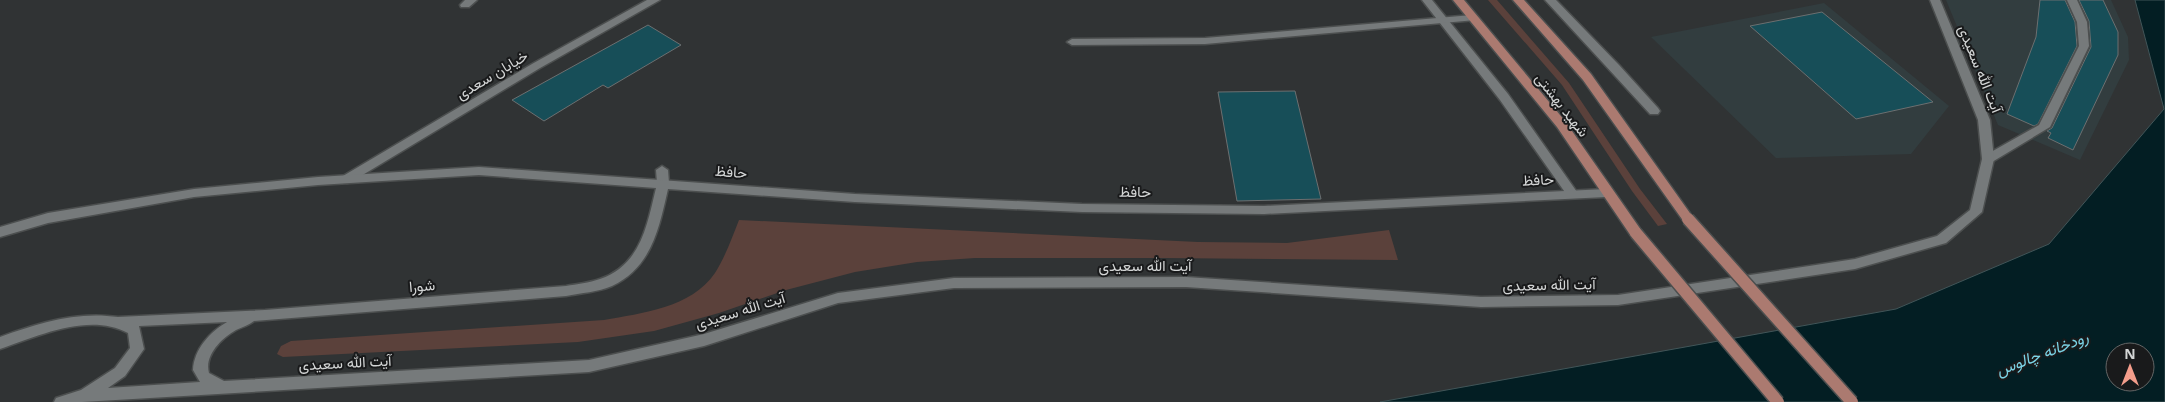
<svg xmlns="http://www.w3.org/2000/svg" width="2165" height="402" font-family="'Open Sans',Vazirmatn,sans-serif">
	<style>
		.built { fill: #323d3f }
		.green { fill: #5b413b }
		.water { fill: #031e23; stroke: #415558; fill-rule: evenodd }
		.building { fill: #174e58; stroke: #6c6f70 }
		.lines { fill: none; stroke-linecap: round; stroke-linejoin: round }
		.service-casing { stroke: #4c4f4f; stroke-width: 3 }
		.pedestrian-casing { stroke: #4c4f4f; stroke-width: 3 }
		.minor-casing { stroke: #4c4f4f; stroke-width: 3 }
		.tertiary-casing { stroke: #4c4f4f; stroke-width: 3 }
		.primary-casing { stroke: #4c4f4f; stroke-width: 3 }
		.service { fill: #767a7b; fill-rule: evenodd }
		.pedestrian { fill: #767a7b; fill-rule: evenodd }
		.minor { fill: #767a7b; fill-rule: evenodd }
		.tertiary { fill: #767a7b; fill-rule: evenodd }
		.primary { fill: #ab7a70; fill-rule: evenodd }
		.primary-bridge-casing { stroke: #4c4f4f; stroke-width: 15; stroke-linecap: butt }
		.primary-bridge { stroke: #ab7a70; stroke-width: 12 }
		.labels { text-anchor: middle; stroke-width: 4; stroke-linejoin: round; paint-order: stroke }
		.street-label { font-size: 15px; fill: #d3d5d5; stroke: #191a1b }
		.water-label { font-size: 16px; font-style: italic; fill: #7bd3e5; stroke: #191a1b }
	</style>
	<rect width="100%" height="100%" fill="#303334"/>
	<path class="built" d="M1946 0H2111L2128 37 2129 60 2080 160 1998 125Z
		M1824 3 1949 106 1911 154 1776 158 1651 37Z"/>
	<path class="green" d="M1488 0H1497L1569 83 1640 189 1667 224 1658 226 1632 191 1562 85Z
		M739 220 1198 242 1287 243 1389 230 1398 260 1163 258H975L917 262 855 272 786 290 719 313 654 331 578 342 283 357 277 354 281 346 291 341 604 320C642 313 691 308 715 273 725 257 732 238 739 220Z"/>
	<path class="water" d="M2135 0H2165V402H1380L1896 309 2049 244 2164 109ZM2115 352H2145V382H2115Z"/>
	<path class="building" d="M2040 0H2065L2075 22 2077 46 2038 124 2034 126 2007 114 2036 37Z
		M2079 0H2103L2118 32V55L2073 150 2048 138 2051 133 2047 131 2052 128 2091 47 2089 21Z
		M1822 12 1933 102 1856 119 1750 26Z
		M648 25 681 45 608 88 603 85 544 121 512 100Z
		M1295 91 1321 199 1237 201 1218 92Z"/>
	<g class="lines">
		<defs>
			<path id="service" d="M465 0H477L469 7H461L460 5Z
				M662 166 668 170 669 183 663 187 657 183 656 170Z"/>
			<path id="pedestrian" d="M1422 0H1432L1508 94 1577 192 1579 195 1577 198H1569L1500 100Z
				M1545 0H1556L1619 65 1658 108 1660 111 1658 114H1650Z
				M2067 0H2077L2087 22 2089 46 2050 127 1992 162H1984L1982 159 1984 156 2039 125 2079 46 2077 22Z"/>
			<path id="minor" d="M647 0H660L540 68 351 182 347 183 341 179 343 176 532 64Z
				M1472 15 1476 16 1477 18 1476 20 1205 44 1072 45 1067 42 1072 39 1205 38Z"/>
			<path id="tertiary" d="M1930 0H1940L1990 120 1994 159 1982 212 1946 243 1855 269 1618 305 1481 307 1186 287 954 288 838 303 704 346 589 372 82 402H54L56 398 81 390 115 368 130 348 128 333C89 312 38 336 0 349V337C38 323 77 311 118 317L265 310 566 286C577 284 589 283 600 279 641 265 647 225 656 188L479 175 318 185 194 197 48 223 0 237V227L48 213 194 189 318 177 479 167 855 194 1082 204 1264 206 1606 189 1612 193 1606 197 1264 214 1082 212 855 202 668 189C659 228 652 267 612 286 598 292 581 293 566 296L254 321C249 325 242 327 236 330 222 338 204 355 209 373L224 381 589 360 704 334 838 293 954 278 1186 277 1481 297 1618 295 1855 259 1937 236 1970 210 1982 159 1978 120ZM227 322C210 332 194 349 193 370L200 382 108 388 125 376 144 349 139 326Z"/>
			<path id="primary" d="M1453 0H1464L1565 121 1641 230 1642 233 1641 236H1631L1557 127Z
				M1513 0H1524L1591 74 1692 216 1694 219 1692 222H1684L1583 80Z"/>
		</defs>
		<use href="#service" class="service-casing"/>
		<use href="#pedestrian" class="pedestrian-casing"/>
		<use href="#minor" class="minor-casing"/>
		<use href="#tertiary" class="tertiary-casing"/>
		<use href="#primary" class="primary-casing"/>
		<use href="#service" class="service"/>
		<use href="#pedestrian" class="pedestrian"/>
		<use href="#minor" class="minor"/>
		<use href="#tertiary" class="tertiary"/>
		<use href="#primary" class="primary"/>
		<defs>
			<path id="primary-bridge" d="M1688 219 1852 402
				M1636 233 1778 402"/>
		</defs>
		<use href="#primary-bridge" class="primary-bridge-casing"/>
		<use href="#primary-bridge" class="primary-bridge"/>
	</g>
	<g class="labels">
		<g class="street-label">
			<text transform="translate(1980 69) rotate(68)" y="5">آیت الله سعیدی</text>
			<text transform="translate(492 75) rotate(-31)" y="5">خیابان سعدی</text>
			<text transform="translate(1562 105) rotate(52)" y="5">شهید بهشتی</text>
			<text transform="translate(731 172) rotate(4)" y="5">حافظ</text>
			<text transform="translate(1538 180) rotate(-3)" y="5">حافظ</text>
			<text transform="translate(1135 192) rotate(1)" y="5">حافظ</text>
			<text x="1145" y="271">آیت الله سعیدی</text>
			<text transform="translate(1549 285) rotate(-1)" y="5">آیت الله سعیدی</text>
			<text transform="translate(422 286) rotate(-5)" y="5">شورا</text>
			<text transform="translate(740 311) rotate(-17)" y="5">آیت الله سعیدی</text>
			<text transform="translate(345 363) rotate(-3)" y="5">آیت الله سعیدی</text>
		</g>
		<g class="water-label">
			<text transform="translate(2042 353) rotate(-21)" y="6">رودخانه چالوس</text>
		</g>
	</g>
	<g transform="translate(2130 367)"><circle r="24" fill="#191a1b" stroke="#636565"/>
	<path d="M0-4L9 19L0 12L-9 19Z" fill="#f49d8b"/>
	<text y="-8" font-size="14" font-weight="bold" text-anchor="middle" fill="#d3d5d5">N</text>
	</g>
</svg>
